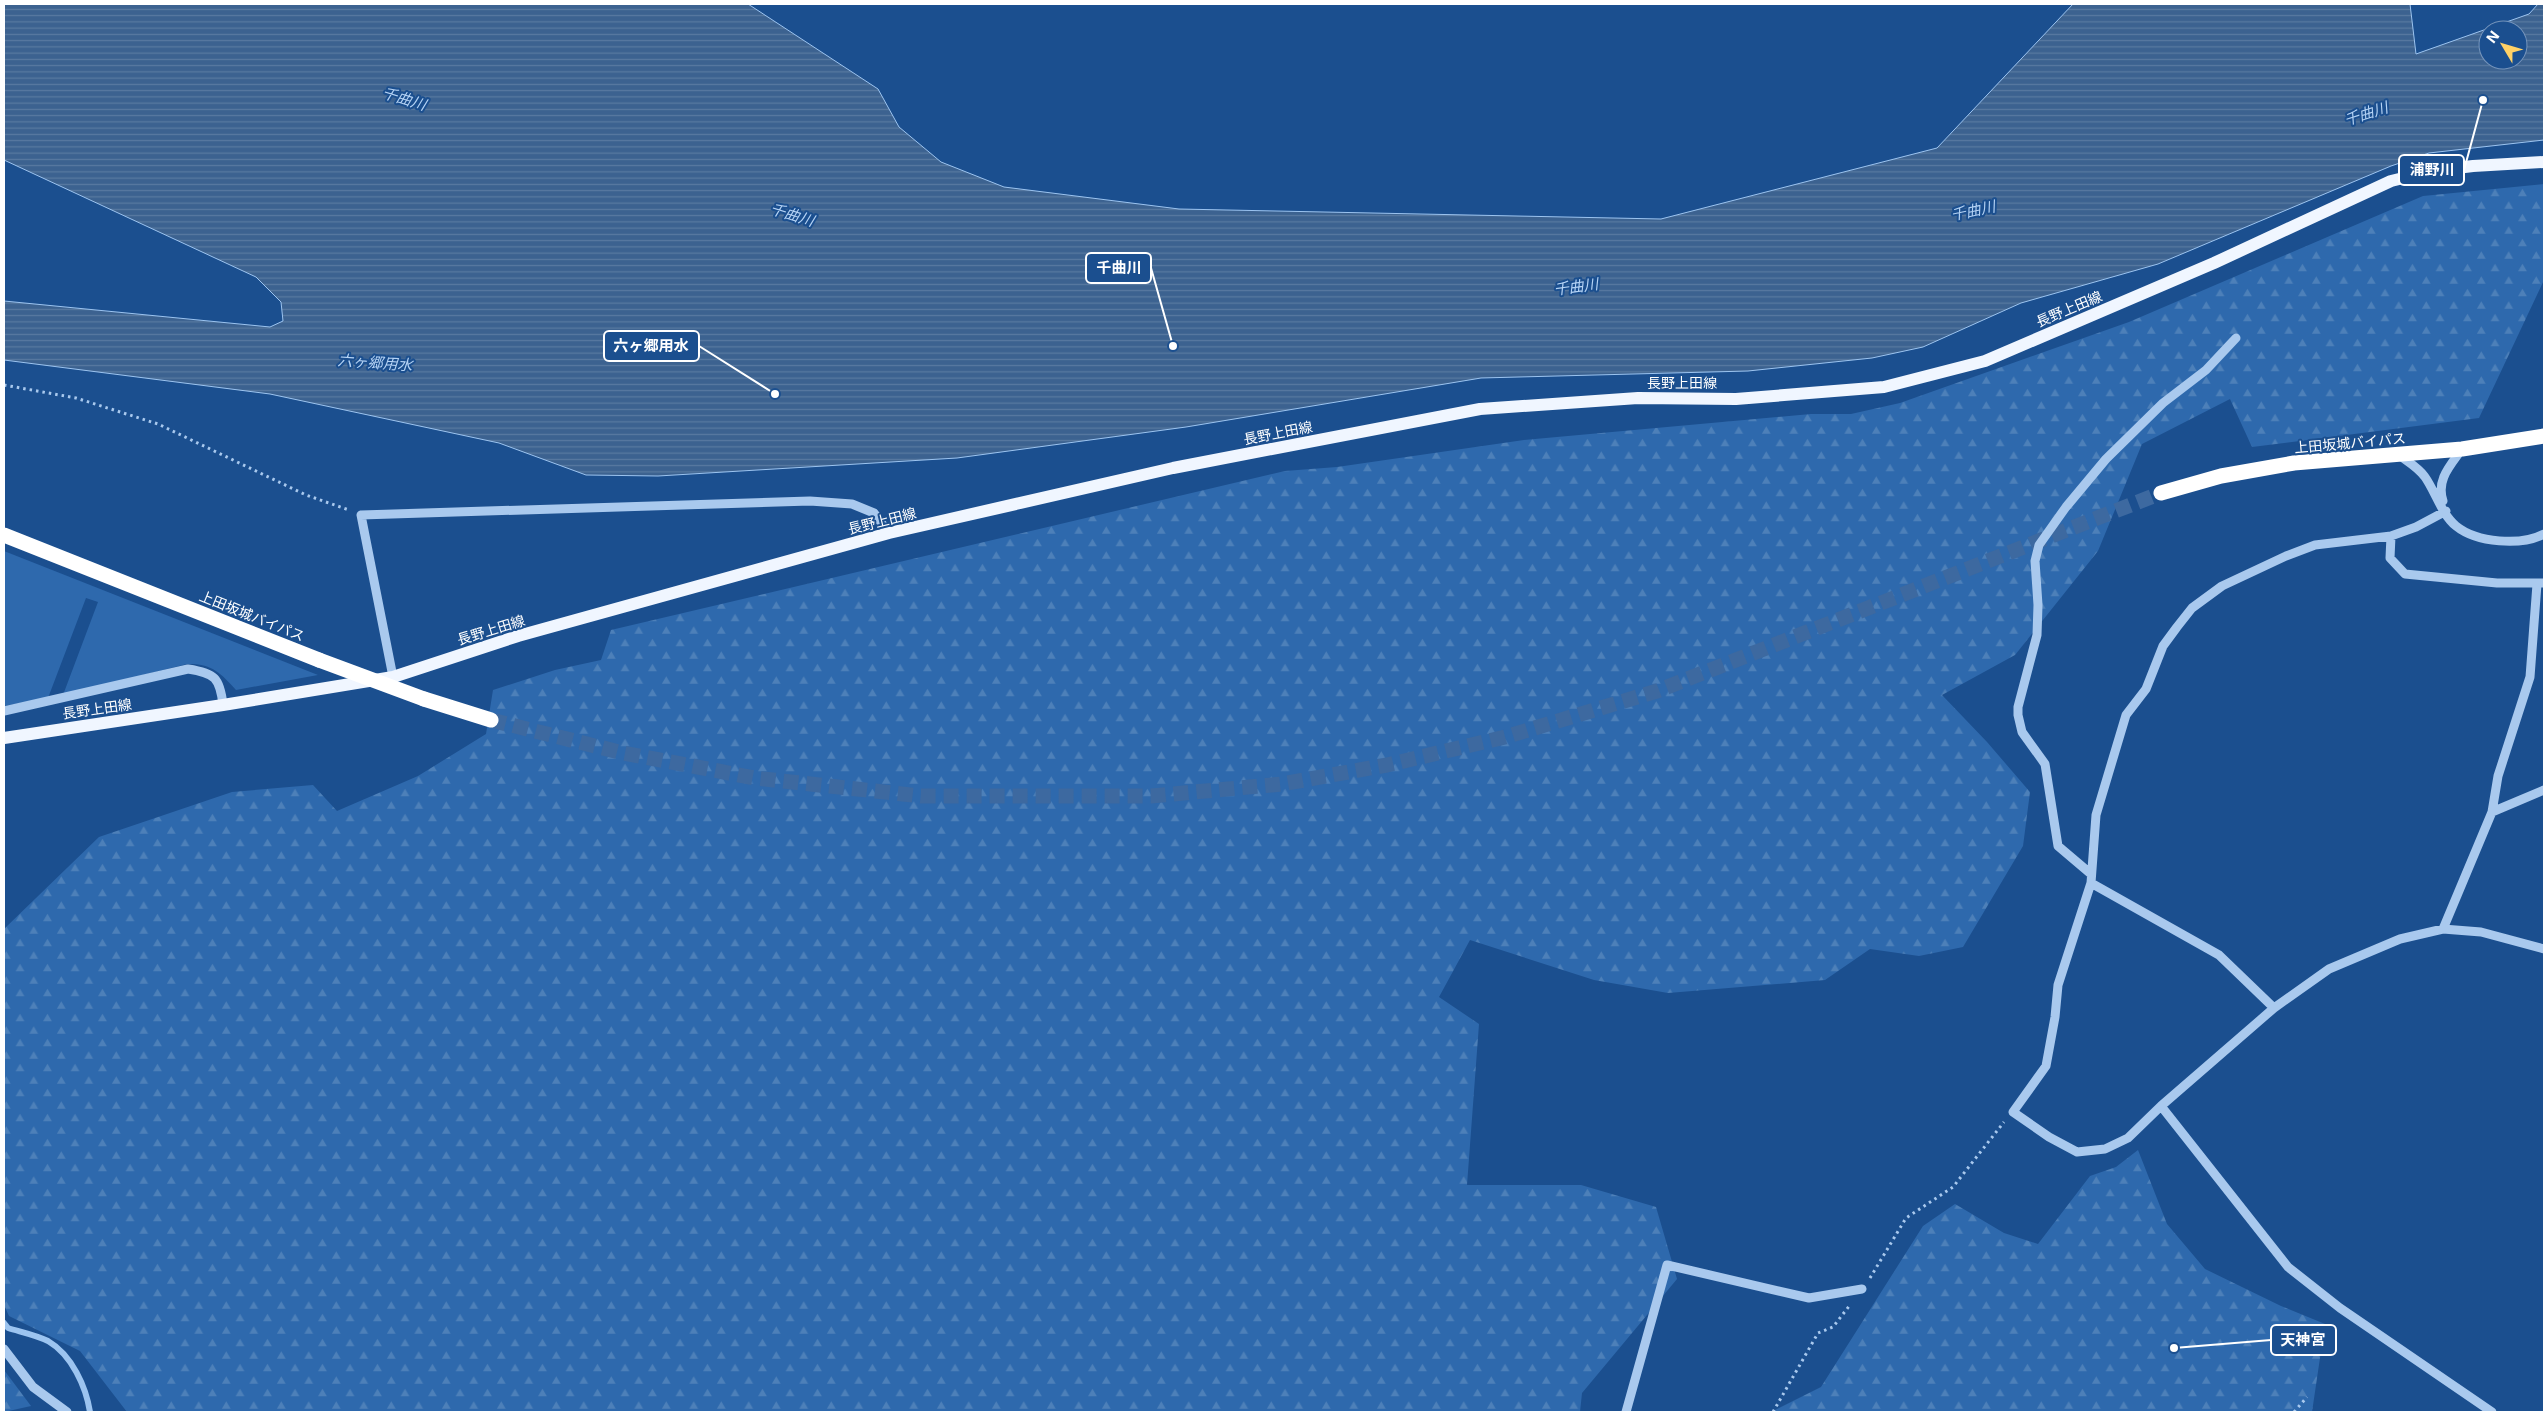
<svg xmlns="http://www.w3.org/2000/svg" width="2548" height="1416" font-family="Inter,'Noto Sans JP',sans-serif">
	<style>
		.grass { fill: #2e69ad }
		.forest { fill: url(#forest-firs) }
		.water { fill: url(#water-rules); stroke: #9cc4f0; fill-rule: evenodd }
		.lines { fill: none; stroke-linecap: round; stroke-linejoin: round }
		.stream { stroke: #9cc4f0; stroke-width: 6 }
		.highway-tunnel { stroke: #3d69a0; stroke-width: 15; stroke-dasharray: 15 8; stroke-linecap: butt }
		.path { stroke: #a9c9ee; stroke-width: 3; stroke-dasharray: 2.5 4; stroke-linecap: butt }
		.minor { stroke: #a9c9ee; stroke-width: 9 }
		.major { stroke: #f0f6ff; stroke-width: 12 }
		.highway { stroke: #fff; stroke-width: 15 }
		.highway-bridge { stroke: #fff; stroke-width: 15 }
		.labels { text-anchor: middle; stroke-width: 4; stroke-linejoin: round; paint-order: stroke }
		.street-label { font-size: 14px; fill: #fff; stroke: #1b4f8f }
		.water-label { font-size: 15px; font-style: italic; fill: #b5d3f5; stroke: #1b4f8f }
		.leader { fill: none; stroke: #fff; stroke-width: 2 }
		.callout-dot { fill: #fff; stroke: #1b4f8f; stroke-width: 2 }
		.callout { fill: #1b4f8f; stroke: #fff; stroke-width: 2 }
		.callout-label { font-size: 15px; text-anchor: middle; font-weight: bold; fill: #fff }
	</style>
	<defs>
		<pattern id="forest-firs" width="22" height="20" patternUnits="userSpaceOnUse" patternTransform="scale(1.25)"><rect width="22" height="20" fill="#2e69ad"/><path d="M5 1l3.5 6h-7zM16 11l3.5 6h-7z" fill="#4d80b9"/></pattern>
		<pattern id="water-rules" width="6" height="5" patternUnits="userSpaceOnUse" patternTransform="scale(1.25)"><rect width="6" height="5" fill="#3c6290"/><path d="M0 2.5h6" fill="none" stroke="#597aa1"/></pattern>
	</defs>
	<rect width="100%" height="100%" fill="#1b4f8f"/>
	<path class="grass" d="M4 551 318 675 236 690C221 673 211 663 187 664L63 695 98 602 86 598 48 698 4 706Z"/>
	<path class="forest" d="M2544 184V280L2479 418 2252 447 2230 399 2142 444 2098 551 2015 655 1942 695 1987 742 2030 792 2023 846 1963 947 1919 956 1870 949 1825 980 1668 993 1594 980 1470 940 1439 997 1479 1024 1467 1185H1581L1656 1207 1677 1279 1582 1393 1580 1412H127L80 1351 9 1316 4 1305V929L99 837 232 792 313 785 337 811 418 776 486 734 493 690 555 670 601 660 611 630 1285 471 1337 467 1524 440 1811 414H1851L1900 403 2129 322 2423 196Z
		M2138 1150 2167 1224 2205 1269 2281 1306 2325 1324 2312 1412H1771L1821 1387 1923 1226 1955 1204 2004 1233 2038 1244 2090 1176 2116 1167Z
		M4 1370 31 1406 4 1412Z"/>
	<path class="water" d="M4 4H748L878 89 899 127 941 162 1004 187 1179 209 1661 219 1937 148 2073 4H2410L2416 54 2529 14 2538 4H2544V140L2429 153 2391 166 2158 264 2021 303 1923 347 1872 358 1748 371 1481 378 1186 427 957 458 658 476 586 475 499 443 270 394 4 360V301L270 327 283 321 281 302 256 277 4 160ZM2488 30H2518V60H2488Z"/>
	<g class="lines">
		<path class="stream" d="M4 1323 8 1328C21 1332 36 1335 48 1341 72 1355 86 1387 90 1412"/>
		<path class="highway-tunnel" d="M491 720 623 753 755 778 921 796H1151L1282 784 1387 765 1505 737 1657 691 2161 493"/>
		<path class="path" d="M4 385 76 398 158 424 306 495 349 510
			M1870 1278 1906 1218 1953 1187 2004 1122
			M1773 1412 1818 1333 1833 1327 1850 1305
			M2294 1412 2307 1397"/>
		<path class="minor" d="M2399 455C2407 461 2419 468 2425 477 2435 491 2442 515 2456 526 2477 543 2521 546 2544 534
			M2443 501C2436 480 2450 466 2462 449
			M2446 511 2416 527 2391 536 2315 545 2286 556 2222 586 2192 608 2177 627 2163 646 2146 689 2126 715 2096 815 2091 883 2058 985 2055 1017 2046 1066 2013 1112 2049 1137 2077 1152 2105 1149 2128 1138 2161 1106 2274 1008 2329 969 2400 939 2443 929 2481 932 2544 949
			M2391 536 2390 558 2405 574 2497 583H2544
			M393 677 361 515 810 501 852 504 874 513 889 533
			M4 711 188 669C215 673 220 678 223 705
			M2492 812 2544 790
			M2091 874 2058 846 2045 764 2022 732 2018 715V707L2037 635 2038 605 2035 561 2039 545 2066 507 2106 459 2163 403 2206 370 2236 338
			M2091 883 2219 955 2274 1008
			M2443 929 2492 812 2498 776 2530 677 2537 584
			M2161 1106 2288 1267 2340 1308 2492 1412
			M4 1349 33 1387 67 1412
			M1626 1412 1667 1265 1809 1298 1862 1289"/>
		<path class="major" d="M4 738 223 705 393 677 518 636 889 533 1173 468 1480 409 1638 398 1736 399 1884 387 1985 361 2214 263 2391 181 2432 171 2473 166 2544 162"/>
		<path class="highway" d="M2161 493 2221 476 2294 463 2462 449 2544 436
			M4 535 319 660
			M424 699 491 720"/>
		<path class="highway-bridge" d="M319 660 424 699"/>
	</g>
	<g class="labels">
		<g class="street-label">
			<text transform="translate(2069 309) rotate(-23)" y="5">長野上田線</text>
			<text x="1682" y="388">長野上田線</text>
			<text transform="translate(1278 433) rotate(-11)" y="5">長野上田線</text>
			<text transform="translate(2350 443) rotate(-5)" y="5">上田坂城バイパス</text>
			<text transform="translate(882 521) rotate(-14)" y="5">長野上田線</text>
			<text transform="translate(252 616) rotate(22)" y="5">上田坂城バイパス</text>
			<text transform="translate(491 630) rotate(-17)" y="5">長野上田線</text>
			<text transform="translate(97 709) rotate(-8)" y="5">長野上田線</text>
		</g>
		<g class="water-label">
			<text transform="translate(404 99) rotate(17)" y="5">千曲川</text>
			<text transform="translate(2366 114) rotate(-18)" y="5">千曲川</text>
			<text transform="translate(1973 211) rotate(-12)" y="5">千曲川</text>
			<text transform="translate(792 215) rotate(17)" y="5">千曲川</text>
			<text transform="translate(1576 287) rotate(-8)" y="5">千曲川</text>
			<text transform="translate(375 363) rotate(4)" y="5">六ヶ郷用水</text>
		</g>
	</g>
	<path class="leader" d="M2483 100L2464 170M1173 346L1151 268M775 394L699 346M2174 1348L2271 1340"/>
	<g class="callout-dot">
		<circle cx="2483" cy="100" r="5"/>
		<circle cx="1173" cy="346" r="5"/>
		<circle cx="775" cy="394" r="5"/>
		<circle cx="2174" cy="1348" r="5"/>
	</g>
	<g class="callout">
		<rect x="2399" y="155" width="65" height="30" rx="5"/>
		<rect x="1086" y="253" width="65" height="30" rx="5"/>
		<rect x="604" y="331" width="95" height="30" rx="5"/>
		<rect x="2271" y="1325" width="65" height="30" rx="5"/>
	</g>
	<g class="callout-label">
		<text x="2432" y="175">浦野川</text>
		<text x="1119" y="273">千曲川</text>
		<text x="651" y="351">六ヶ郷用水</text>
		<text x="2303" y="1345">天神宮</text>
	</g>
	<rect width="2548" height="1416" fill="none" stroke="#ffffff" stroke-width="10"/>
	<g transform="translate(2503 45) rotate(308)"><circle r="24" fill="#1b4f8f" stroke="#7695bc"/>
	<path d="M0-4L9 19L0 12L-9 19Z" fill="#ffd166"/>
	<text y="-8" font-size="14" font-weight="bold" text-anchor="middle" fill="#ffffff">N</text>
	</g>
</svg>
